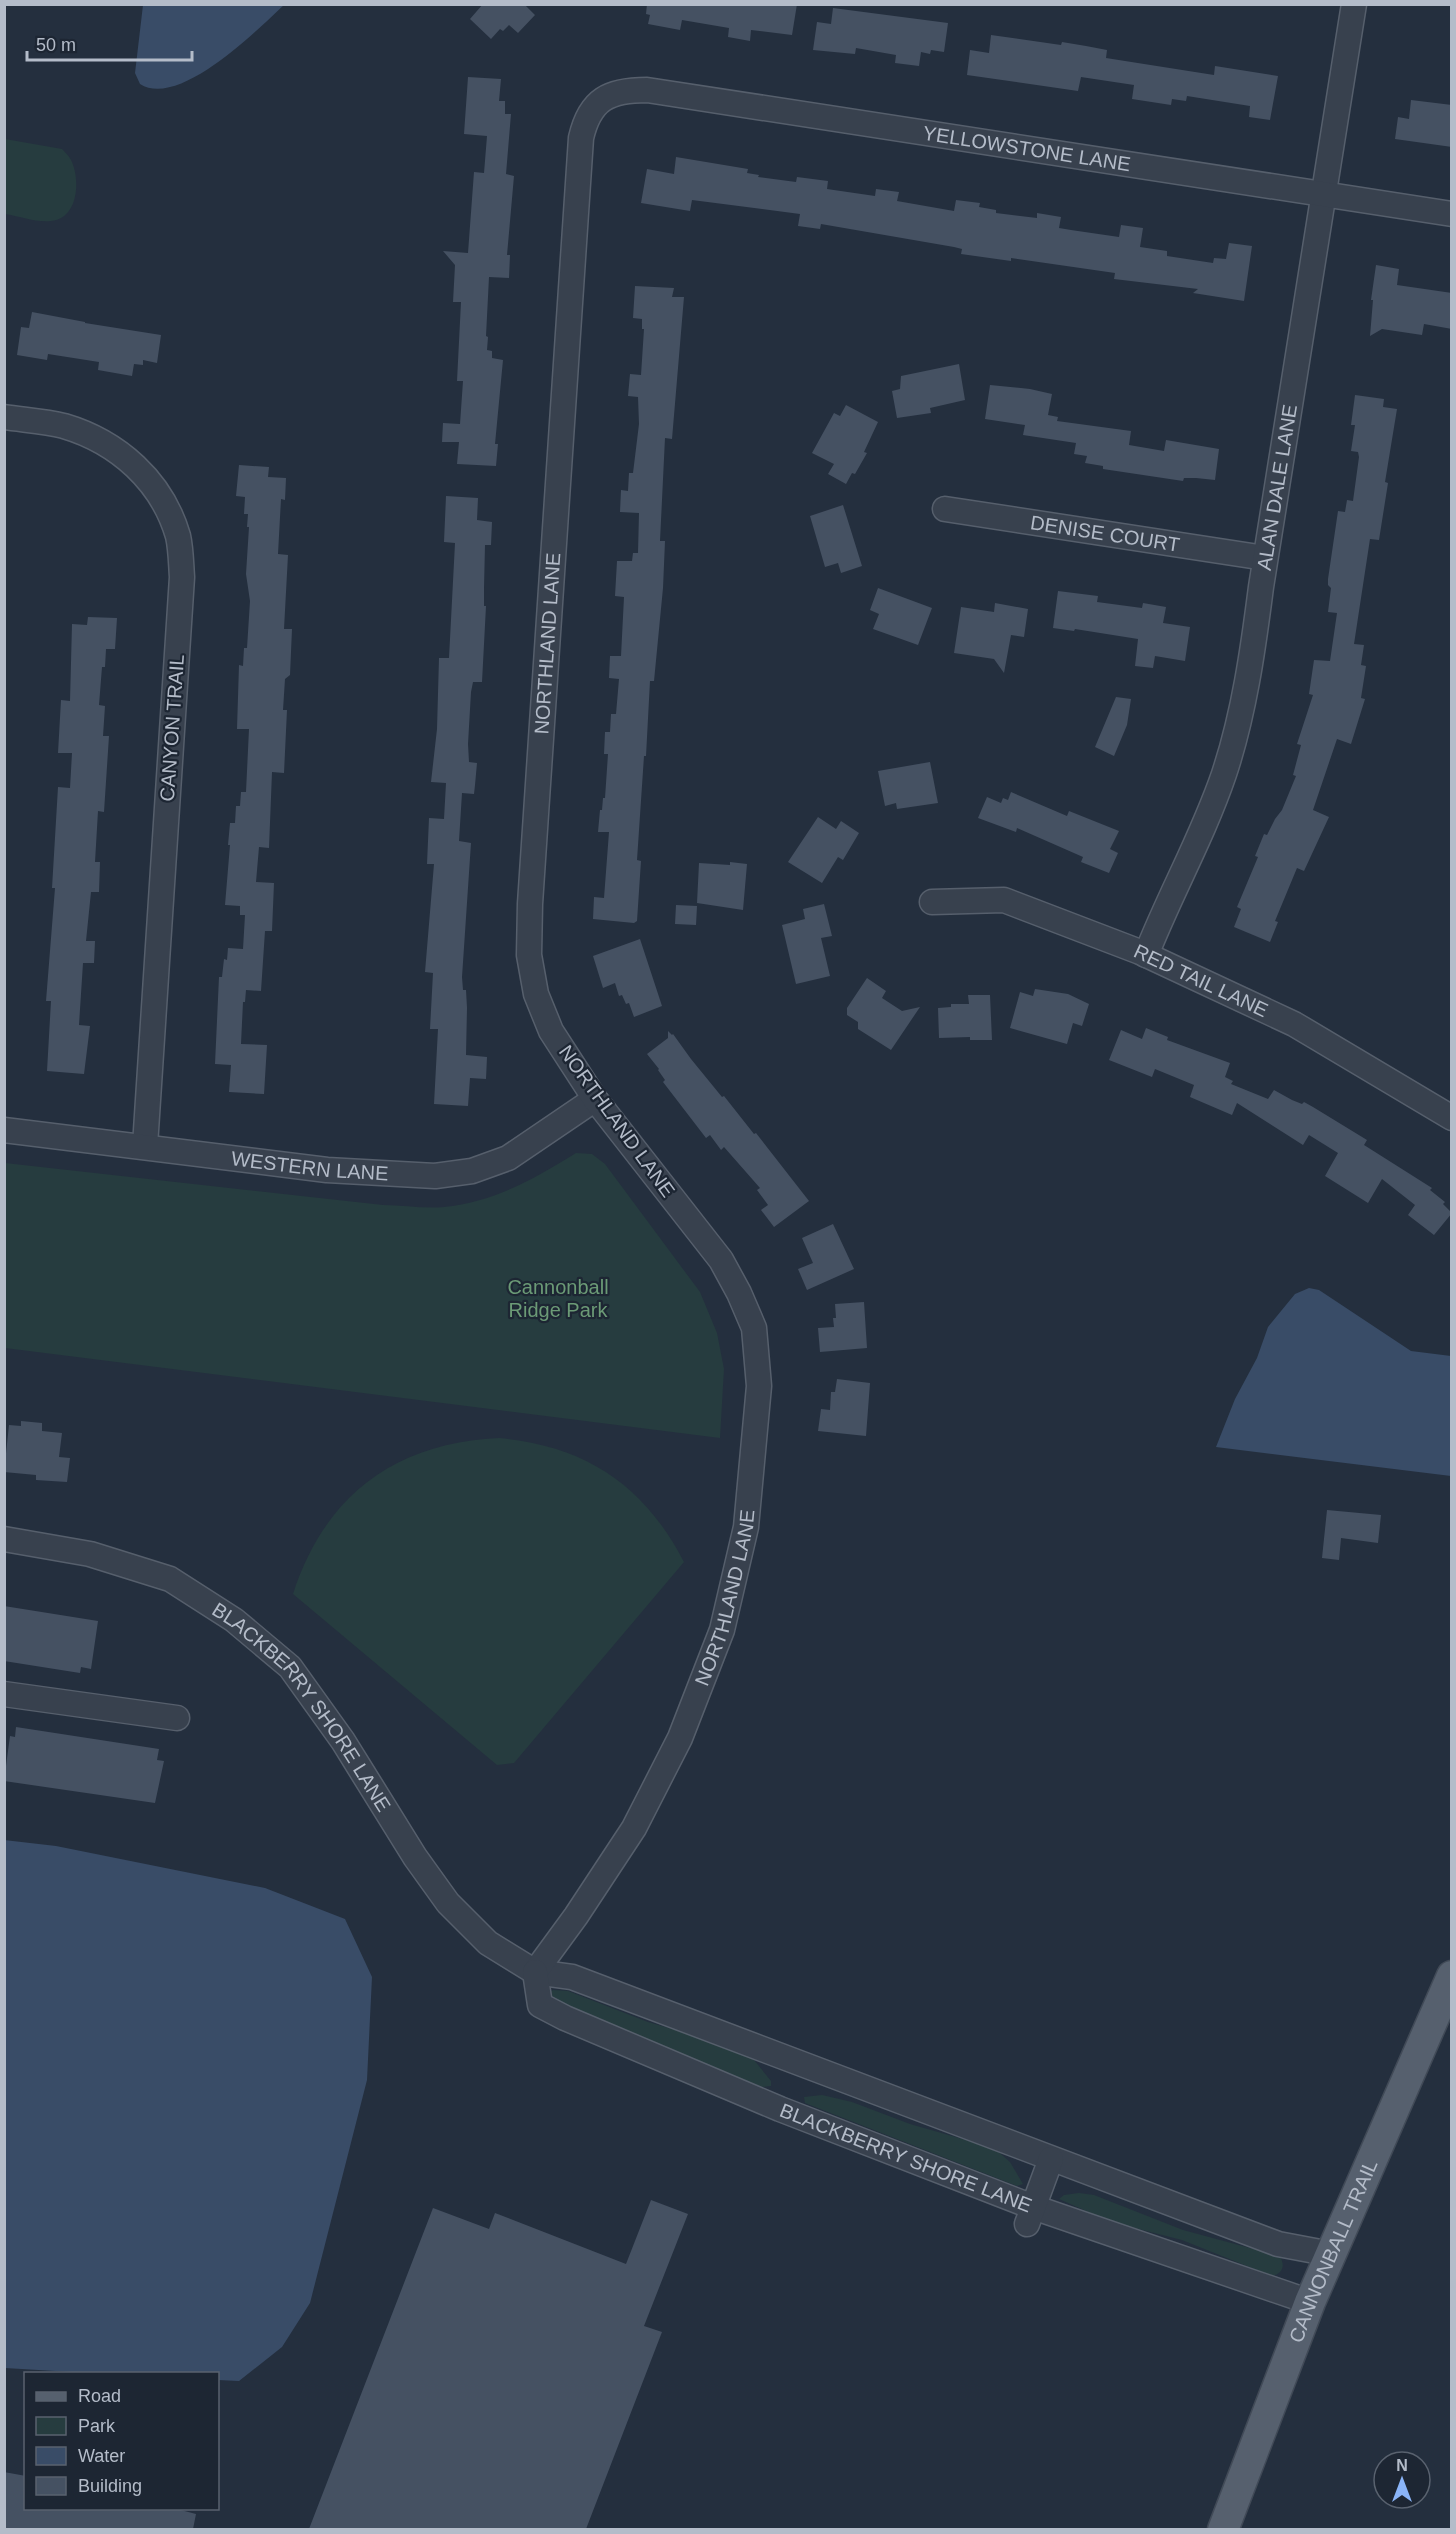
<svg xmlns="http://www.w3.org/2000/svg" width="1456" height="2534" font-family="Helvetica,sans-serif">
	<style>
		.green { fill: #263c3f }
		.water { fill: #394c67 }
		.building { fill: #455162 }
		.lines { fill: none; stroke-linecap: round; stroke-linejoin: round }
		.minor-casing { stroke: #565f6c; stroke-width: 27 }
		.major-casing { stroke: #414a57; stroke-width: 33 }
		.minor { stroke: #38414e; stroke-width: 24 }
		.major { stroke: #56606e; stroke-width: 30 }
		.labels { text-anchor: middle; stroke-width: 4.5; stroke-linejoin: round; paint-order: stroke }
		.street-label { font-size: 20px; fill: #b4bcc9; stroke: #1d2633 }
		.park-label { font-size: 20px; fill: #6b9a76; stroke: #1d2633 }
	</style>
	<rect width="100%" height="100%" fill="#242f3e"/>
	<path class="green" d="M5 139 62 149C65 152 69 156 71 160 81 180 78 219 51 221 37 223 19 216 5 214Z
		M576 1153 592 1154 605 1164 700 1292 717 1333 724 1369 720 1438 5 1348V1163L383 1205C403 1205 424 1209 444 1207 494 1202 534 1179 576 1153Z
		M499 1438C586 1446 644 1485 684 1562L514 1763 497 1765 293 1594C325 1495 395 1443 499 1438Z
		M553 1990 568 1991 648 2022 737 2048 754 2060 771 2081V2086L762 2087 621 2033 552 2000 550 1992Z
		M822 2095 852 2102 910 2124 994 2148 1010 2162 1023 2184 1017 2186 805 2103 804 2097Z
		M1079 2193 1094 2195 1183 2230 1279 2256C1286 2264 1283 2274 1272 2276L1182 2240 1111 2222 1059 2199 1064 2195Z"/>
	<path class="water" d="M143 5V4L284 5C257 30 179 109 140 84L135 73Z
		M1309 1288 1319 1290 1411 1351 1451 1356V1476L1216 1447 1235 1399 1257 1358 1268 1327 1295 1294Z
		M4 1840 56 1846 265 1888 345 1919 372 1977 367 2080 310 2303 282 2347 239 2381 218 2380V2374H105L5 2368Z"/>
	<path class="building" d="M483 4H524L535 15 518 33 509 25 503 31 500 29 491 39 470 19Z
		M647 4H797L792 35 751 30 750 41 728 37 729 28 682 20 680 30 648 24 650 15 646 14Z
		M833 8 948 23 944 52 931 50 930 54 921 52 919 66 895 63 896 55 856 48 855 54 813 50 817 22 831 24Z
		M991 35 1061 45 1062 42 1086 46 1107 50 1106 58 1214 75 1215 66 1278 76 1270 120 1249 117 1250 106 1187 96 1186 101 1172 99 1171 105 1132 99 1134 85 1081 77 1078 91 967 75 970 50 989 53Z
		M468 77 501 79 499 101H505V114H511L506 174 514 176 507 255H510L509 278 489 277 486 336 488 337 487 350 492 351V358L503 360 495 444H498L496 466 457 464 459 442H442L443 423 460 424 463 381H457L461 302H453L455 265 443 251 468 253 474 172 484 173 487 136 464 134Z
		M1411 100 1452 105V147L1395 139 1398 117 1409 119Z
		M676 157 748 169 747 173 759 175 758 177 796 182 797 177 828 181 827 189 875 196 876 189 899 192 897 201 954 211 956 200 980 203 979 207 996 210V213L1037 218V213L1061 217 1059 228 1071 230 1119 237 1121 225 1143 228 1140 247 1167 251V256L1213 263 1214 258 1226 259 1229 243 1252 246 1244 301 1193 293 1198 289 1114 279 1115 273 1011 258V261L961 254 962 249 954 247 821 224 820 229 798 226 800 214 692 200 690 211 641 203 647 169 674 174Z
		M1376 265 1399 269 1397 285 1452 293V329L1424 324 1422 335 1382 329 1370 336 1373 300H1371Z
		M635 286 674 288 672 297H684L672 439 665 438 660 541H665L663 588 654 681H650L646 756H644L637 860 641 861 637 921 634 923 593 919 594 897 604 898 609 832H598L600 810H602L603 798H605L608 754H604L605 732H610L611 714H616L619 679 609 678 610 656H621L624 597 615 596 617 561H632L633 553H638L639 513 620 512 621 490 628 491 629 473H633L639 424 638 397 628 396 630 374 641 375 644 329H642V319L633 318Z
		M32 312 85 322V323L161 335 157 363 143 360V365L134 364 132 376 98 370 99 362 48 354 47 360 17 355 21 327 29 328Z
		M959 364 965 400 930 408 931 413 897 418 892 391 900 389 901 376Z
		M990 385 1030 389 1052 394 1048 415 1058 417 1057 421 1131 431 1129 445 1164 451 1166 440 1219 449 1215 480 1196 478H1184L1183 481 1103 469V466L1085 463 1087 456 1074 454 1076 443 1023 435 1025 425 985 419Z
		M1355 395 1384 399 1383 407 1397 409 1385 482 1388 483 1379 540 1370 539 1354 644 1364 645 1361 665 1366 666 1361 698 1365 699 1351 744 1337 739 1313 810 1329 817 1304 871 1297 868 1275 921 1278 922 1270 942 1234 927 1241 909 1237 907 1258 857 1255 856 1264 834 1267 835 1275 819 1282 810 1296 776 1293 775 1301 745 1297 744 1313 695 1309 694 1314 660 1330 661 1337 613 1328 612 1331 588 1328 585V579L1338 511 1345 512 1347 500 1353 501 1359 457 1358 452 1351 451 1355 425H1351Z
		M846 405 878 422 864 452 867 453 855 474 852 473 846 484 828 474 834 464 812 453 834 413 840 416Z
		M239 465 269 467 268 477 286 478 285 500 281 499 278 554 288 555 284 629H292L290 675 285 679 283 710H287L284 773 272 772 269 848 259 847 256 882 274 883 272 931H265L261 991 246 990 245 1002H243L241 1044 267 1045 264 1094 229 1092 231 1065 215 1064 219 977H222L224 959 227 960 228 948 243 949 245 915H240V906L225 905 230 845H228L230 823H235L236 806H240L241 792H246L249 729H237L239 665 243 666 244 648H247L250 601 246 574 249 527H247L248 514H244L245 497 236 496Z
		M446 496 478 498 477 520 492 522 491 545H485L484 588V606H486L482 682H473L471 692 468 744 469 762 477 763 475 785 474 794 462 793 459 841 471 843 462 977 463 990H466L467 1008 466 1055 487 1057 486 1079 470 1078 468 1106 434 1104 438 1029H430L433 973 425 972 434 864H427L429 818 444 819 446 783 431 782 437 729 439 658H449L455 543 444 542Z
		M843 505 862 566 841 573 838 563 825 567 810 516Z
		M878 588 932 608 918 645 873 629 879 614 870 610Z
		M1058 591 1098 596 1097 602 1142 608 1143 603 1166 607 1163 623 1190 627 1185 661 1155 656 1153 668 1135 666 1138 639 1075 629 1074 631 1053 628Z
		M995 603 1028 609 1024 637 1011 635 1004 673 994 659 954 653 961 607 994 612Z
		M88 617 117 618 115 649H106L105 667H102L99 705 105 706 103 736H109L104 812 98 811 95 862H100L99 892H91L86 941H95L94 963H83L79 1025 90 1026 84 1074 47 1071 51 1001H46L55 888H52L58 787 70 788 72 753H58L61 700 70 701 72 624 87 625Z
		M1116 697 1131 699 1127 725 1114 756 1095 747Z
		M930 762 938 803 897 809 896 803 885 806 878 771Z
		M1011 792 1067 816 1069 811 1119 831 1110 849 1118 853 1109 873 1081 862 1083 857 1017 828 1016 832 978 818 987 797 1001 803 1003 798 1008 800Z
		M818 817 836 829 841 821 859 833 843 860 838 857 822 883 788 862Z
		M730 862 747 864 743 910 697 903 699 863 730 865Z
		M824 904 832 936 821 938 830 976 796 984 782 925 805 919 803 909Z
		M676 905 697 906 696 925 675 924Z
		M640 939 662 1006 634 1017 629 1003 626 1004 622 995 619 996 615 983 603 988 593 956Z
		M867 978 886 991 882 998 902 1011 920 1007 891 1050 858 1029V1022L847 1015V1008Z
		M1035 989 1068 994 1089 1004 1082 1026 1073 1023 1067 1044 1010 1028 1020 992 1033 996Z
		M968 995H990L992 1040H970V1037L939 1038 938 1008 951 1007V1004H969Z
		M1146 1028 1168 1037 1167 1040 1230 1063 1225 1077 1233 1081 1231 1084 1268 1099 1274 1090 1292 1100 1302 1104 1304 1102 1313 1107 1367 1140 1364 1145 1432 1188 1430 1190 1445 1202 1443 1204 1452 1213 1434 1235 1408 1215 1415 1205 1382 1179 1368 1203 1325 1176 1338 1153 1309 1135 1303 1145 1237 1103 1232 1115 1190 1097 1194 1085 1155 1069 1152 1077 1109 1060 1121 1030 1142 1039Z
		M668 1031 672 1035 673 1034 691 1059 722 1097 724 1096 754 1134 756 1133 809 1201 774 1227 761 1210 768 1205 757 1190 760 1188 724 1147 721 1150 710 1135 706 1138 663 1082 665 1080 658 1070 659 1069 647 1054 668 1038Z
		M833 1224 854 1269 807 1290 798 1269 813 1263 802 1238Z
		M864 1302 867 1348 820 1352 818 1328 834 1327 833 1318H836L835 1304Z
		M837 1379 870 1383 866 1436 818 1431 821 1409 830 1410 831 1392H835Z
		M21 1421 42 1423V1431L62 1433 59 1457 70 1458 67 1482 36 1480V1475L4 1472 9 1425 21 1426Z
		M1327 1510 1381 1515 1378 1543 1341 1538 1339 1560 1322 1558Z
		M4 1606 98 1621 91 1669 81 1667 80 1673 4 1661Z
		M16 1727 159 1749 157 1760 164 1761 155 1803 4 1781 10 1736 15 1737Z
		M651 2200 688 2214 644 2326 662 2332 586 2529H309L433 2208 489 2229 495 2213 626 2264Z
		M4 2472 26 2476V2508H173L196 2514 193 2529H4Z"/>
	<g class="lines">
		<defs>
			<g id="minor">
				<path d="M4 417C24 420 45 421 64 426 118 442 162 481 178 536 181 549 181 564 182 577L145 1146"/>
				<path id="s1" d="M945 509 1265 558"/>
				<path id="s2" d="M932 902 1004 900 1140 952 1294 1024 1452 1118"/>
				<path id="s3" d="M1146 955C1170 894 1203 836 1224 774 1244 714 1253 650 1261 587L1354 4"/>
				<path id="s4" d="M4 1130 327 1170 435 1176 472 1171 508 1158 595 1099"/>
				<path id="s5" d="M4 1539 90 1554 170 1579 234 1620 290 1667 343 1741 415 1857 448 1903 488 1943 535 1972 572 1977 1278 2244 1331 2254"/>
				<path d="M4 1694 177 1718"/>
				<path id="s6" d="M535 1972 576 1916 634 1828 680 1738 722 1630 746 1527 759 1386 754 1328 739 1293 721 1260 595 1099 551 1031 536 994 529 955 530 904 581 138C590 99 609 90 647 90L1452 214"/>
				<path id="s7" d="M535 1972 540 2005 565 2018 780 2109 1033 2207 1310 2302"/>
				<path d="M1027 2224 1051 2159"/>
			</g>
			<g id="major">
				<path id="s8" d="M1223 2530 1310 2302 1452 1976"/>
			</g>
		</defs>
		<use href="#minor" class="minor-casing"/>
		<use href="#major" class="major-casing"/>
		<use href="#minor" class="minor"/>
		<use href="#major" class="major"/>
	</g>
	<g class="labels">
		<g class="street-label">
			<text dy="7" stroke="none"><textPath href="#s6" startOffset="2432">YELLOWSTONE LANE</textPath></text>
			<text dy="7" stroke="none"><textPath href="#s3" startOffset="489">ALAN DALE LANE</textPath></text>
			<text dy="7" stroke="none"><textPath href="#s1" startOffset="162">DENISE COURT</textPath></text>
			<text dy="7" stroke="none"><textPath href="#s6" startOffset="1450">NORTHLAND LANE</textPath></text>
			<text transform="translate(172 728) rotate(-86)" y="7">CANYON TRAIL</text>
			<text dy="7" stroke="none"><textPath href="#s2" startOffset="285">RED TAIL LANE</textPath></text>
			<text transform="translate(617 1121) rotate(54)" y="7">NORTHLAND LANE</text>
			<text dy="7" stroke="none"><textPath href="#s4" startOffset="308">WESTERN LANE</textPath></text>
			<text dy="7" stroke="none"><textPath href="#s6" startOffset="424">NORTHLAND LANE</textPath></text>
			<text dy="7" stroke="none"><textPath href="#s5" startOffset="358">BLACKBERRY SHORE LANE</textPath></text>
			<text dy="7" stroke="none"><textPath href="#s7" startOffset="430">BLACKBERRY SHORE LANE</textPath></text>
			<text dy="7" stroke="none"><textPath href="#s8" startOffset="300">CANNONBALL TRAIL</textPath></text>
		</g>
		<g class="park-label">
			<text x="558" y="1294">Cannonball<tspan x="558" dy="23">Ridge Park</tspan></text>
		</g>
	</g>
	<rect width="1456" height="2534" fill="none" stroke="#b4bcc9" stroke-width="12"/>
	<rect x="24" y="2372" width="195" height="138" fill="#1d2633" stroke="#59626f" stroke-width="1.5"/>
	<rect x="36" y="2392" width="30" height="9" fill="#56606e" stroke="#59626f" stroke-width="1.5"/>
	<text x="78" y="2402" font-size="18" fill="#b4bcc9">Road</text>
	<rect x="36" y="2417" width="30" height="18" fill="#263c3f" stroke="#59626f" stroke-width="1.5"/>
	<text x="78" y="2432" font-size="18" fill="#b4bcc9">Park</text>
	<rect x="36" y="2447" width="30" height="18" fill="#394c67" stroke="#59626f" stroke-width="1.5"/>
	<text x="78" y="2462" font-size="18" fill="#b4bcc9">Water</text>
	<rect x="36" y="2477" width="30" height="18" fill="#455162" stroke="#59626f" stroke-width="1.5"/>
	<text x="78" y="2492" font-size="18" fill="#b4bcc9">Building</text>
	<g transform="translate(1402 2480)"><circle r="28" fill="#1d2633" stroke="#59626f" stroke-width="1.5"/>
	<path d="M0-4.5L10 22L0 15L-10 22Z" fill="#8ab4f8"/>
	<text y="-9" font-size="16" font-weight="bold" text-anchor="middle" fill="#b4bcc9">N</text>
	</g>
	<path d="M27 51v9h165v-9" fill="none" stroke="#b4bcc9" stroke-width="3"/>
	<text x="36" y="51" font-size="18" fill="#b4bcc9" stroke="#1d2633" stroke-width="4.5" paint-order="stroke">50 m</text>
</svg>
